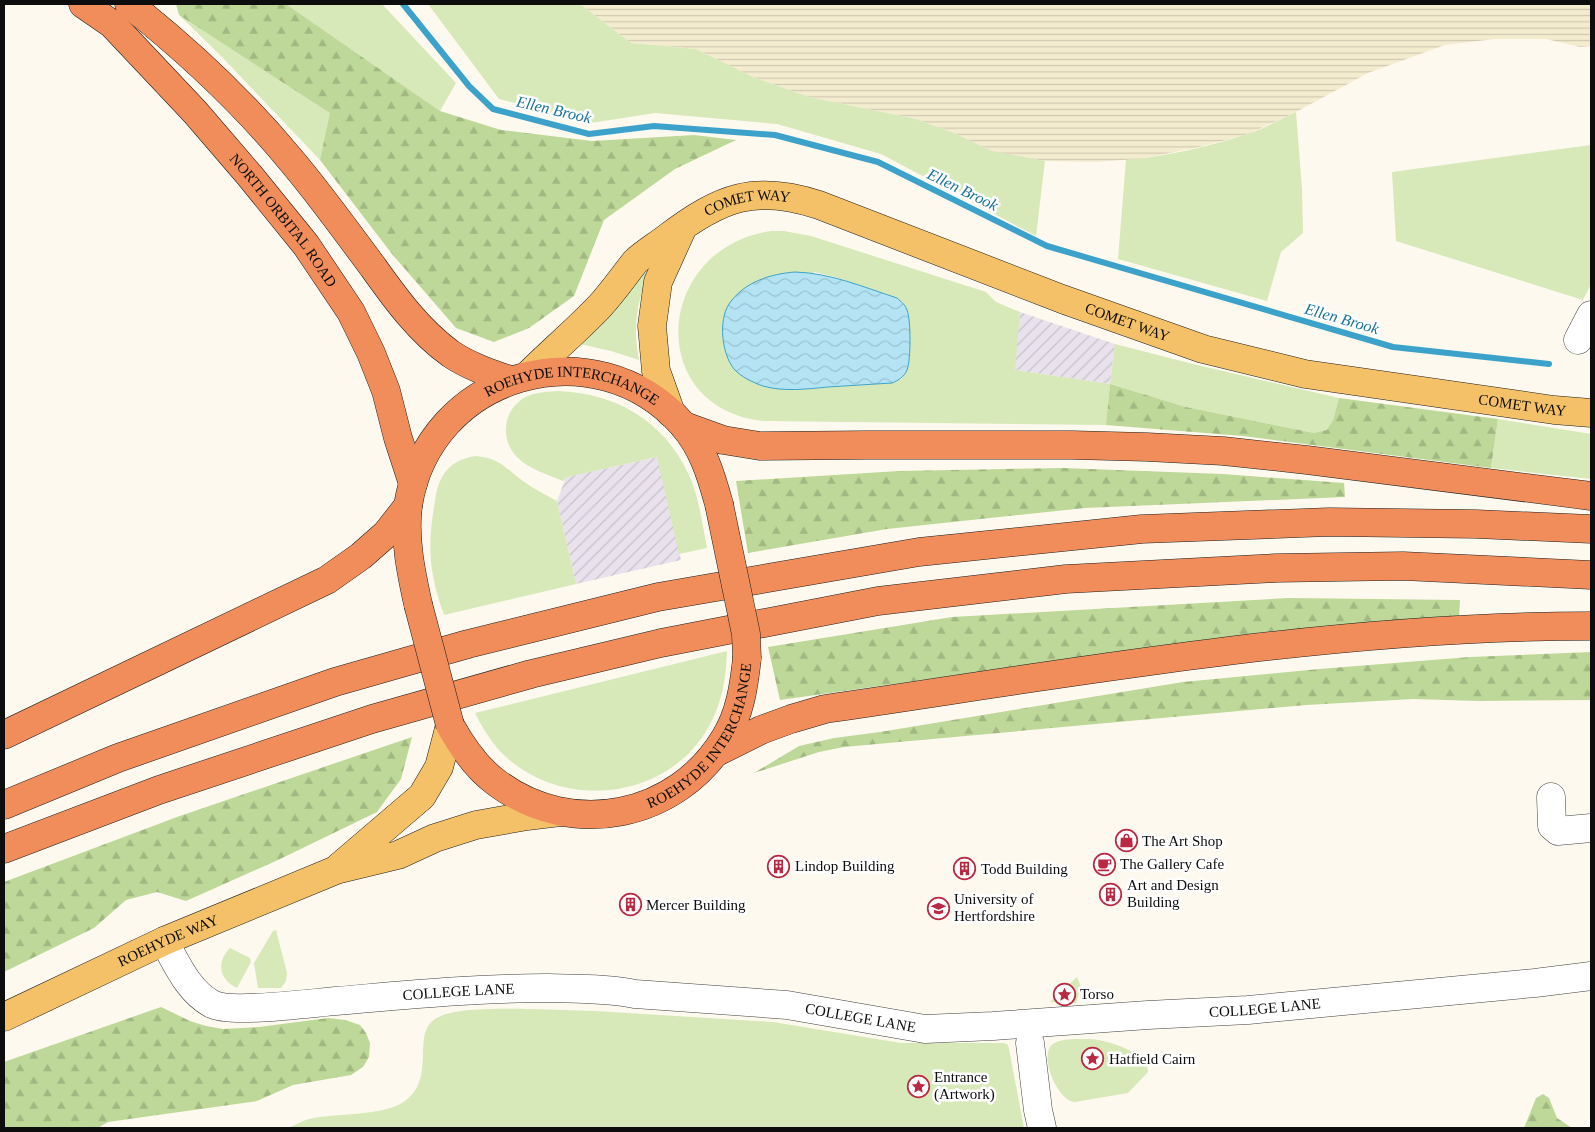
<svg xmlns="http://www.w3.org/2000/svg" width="1595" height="1132" font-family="Georgia,serif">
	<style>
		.industrial { fill: url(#industrial-furrows) }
		.farmland { fill: url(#farmland-rules) }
		.grass { fill: #d7e8b9; fill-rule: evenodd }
		.forest { fill: url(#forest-firs) }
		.water { fill: url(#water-waves); stroke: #3da2c9 }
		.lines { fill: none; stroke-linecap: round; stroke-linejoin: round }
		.stream { stroke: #3da2c9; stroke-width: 6 }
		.minor-casing { stroke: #404040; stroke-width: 29 }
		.major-casing { stroke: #1e1e1e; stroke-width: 29 }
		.highway-casing { stroke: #1e1e1e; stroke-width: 29 }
		.minor { stroke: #fff; stroke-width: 28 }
		.major { stroke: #f4c168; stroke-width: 28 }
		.highway { stroke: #f08d5a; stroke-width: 28 }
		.highway-bridge-casing { stroke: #1e1e1e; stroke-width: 29; stroke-linecap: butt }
		.highway-bridge { stroke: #f08d5a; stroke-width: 28 }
		.labels { text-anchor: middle; stroke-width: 5; stroke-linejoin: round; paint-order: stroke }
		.street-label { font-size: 15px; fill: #0d0d0d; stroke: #fff }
		.poi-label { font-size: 15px; fill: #0d0d0d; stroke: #fff; text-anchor: start }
		.water-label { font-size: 16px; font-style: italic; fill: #1a739b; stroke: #fff }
	</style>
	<defs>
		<pattern id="industrial-furrows" width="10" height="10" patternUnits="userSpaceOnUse" patternTransform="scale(1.25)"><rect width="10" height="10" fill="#e9e2ec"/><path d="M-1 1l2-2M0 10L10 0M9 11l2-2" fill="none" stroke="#c7c1c9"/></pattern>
		<pattern id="farmland-rules" width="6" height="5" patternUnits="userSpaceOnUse" patternTransform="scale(1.25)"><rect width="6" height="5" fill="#f4eccf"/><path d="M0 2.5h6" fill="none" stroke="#d0c9b1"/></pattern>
		<pattern id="forest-firs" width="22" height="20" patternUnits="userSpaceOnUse" patternTransform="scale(1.25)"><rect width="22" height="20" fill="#bdd898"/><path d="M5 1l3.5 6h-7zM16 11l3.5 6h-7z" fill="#a1b882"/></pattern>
		<pattern id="water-waves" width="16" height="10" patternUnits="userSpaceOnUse" patternTransform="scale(1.25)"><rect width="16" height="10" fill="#b4e4f4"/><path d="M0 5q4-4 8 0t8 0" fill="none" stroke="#9ac2d0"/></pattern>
	</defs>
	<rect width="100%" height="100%" fill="#fef9ee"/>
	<path class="industrial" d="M1020 312 1115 344 1110 384 1014 370Z
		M658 457 681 560 576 584 557 501 566 477Z"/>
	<path class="farmland" d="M580 4H1591V46L1580 47 1546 39H1495L1445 45 1368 73 1296 112 1248 134 1199 147 1140 159 1094 162 1045 161 996 153 954 133 916 119 809 97 753 77 696 49 631 43Z"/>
	<path class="grass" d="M286 4H382L456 83 440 111Z
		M428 4H580L631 43 696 49 753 77 809 97 916 119 954 133 992 151 1045 161 1036 236 881 154 777 124 655 113 591 123 499 99Z
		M179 15 331 113 320 160 221 56Z
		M1296 112 1302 189 1303 233 1281 252 1267 301 1118 259 1126 160C1164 157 1211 146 1247 134 1264 129 1280 119 1296 112Z
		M1591 145V284L1583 300 1396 241 1392 172Z
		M771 231H784L811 236 986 292 996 302 1020 312 1015 370 1110 384 1115 344 1193 364 1339 398 1333 420 1327 431 1314 433 1186 407 1110 384 1106 425 763 421C644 408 654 248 771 231ZM814 272 835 277 897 298 908 313 909 359 902 379 892 383 805 389H783L763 386 746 378Z
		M642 270 648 275C636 304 633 330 639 360L611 351 580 344Z
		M558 391C615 393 663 420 688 473 699 496 702 523 707 548L679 554 657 457 567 477 563 481C549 475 529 469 518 458 500 441 502 411 524 398 534 392 546 392 558 391Z
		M1498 419 1591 434V479L1491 468Z
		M475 456C500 458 505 468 523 481 534 489 546 495 557 501L576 584 444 615C429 573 427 546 435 501 437 489 439 478 448 469 455 461 465 458 475 456Z
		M727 651C726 678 722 704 708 728 665 803 555 812 497 748 488 737 481 725 475 713Z
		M276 930 287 973 286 981 281 988H258L254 963 273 931Z
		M230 948 250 958 251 962 237 988C219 980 216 962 230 948Z
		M1077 977 1081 987 1076 1003 1050 1002Z
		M532 1009 595 1011 773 1022 901 1043H1004L1008 1045 1009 1049 1024 1128H288C295 1125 302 1121 309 1119 335 1113 380 1116 402 1103 441 1079 406 1029 441 1016 462 1007 508 1009 532 1009Z
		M1088 1039C1104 1039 1149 1052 1148 1072L1128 1093 1075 1102C1057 1101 1038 1054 1053 1044 1062 1038 1077 1039 1088 1039Z"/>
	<path class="forest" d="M176 4H286L440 111 501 130 592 141 694 135 736 140 675 169 604 220 574 296 529 328 494 342 456 328 392 254 320 160 330 113 179 15Z
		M1110 384 1186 407 1314 433 1327 430 1333 420 1339 398 1498 419 1491 468 1243 436 1106 425Z
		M1063 468 1223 474 1344 483 1345 497 1085 508 887 529 748 553 736 481 899 471Z
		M1288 598 1460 600 1459 617 1264 632 780 700 768 647 952 617Z
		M1591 652V700L1479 701 1413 699 1306 705 844 747 819 752 754 773 799 746 834 738 880 732 1183 682 1319 669 1470 657Z
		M412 737 401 779 377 812 278 860 186 901 157 892 126 900 94 928 4 972V882L177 817Z
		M161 1007 190 1021 206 1026 223 1029 259 1027 328 1018 345 1020 360 1025 366 1033 370 1043 369 1057 363 1067 351 1075 293 1085 257 1101 108 1122 98 1128H4V1062Z
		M1543 1094 1549 1098 1557 1118 1572 1128H1524L1536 1098Z"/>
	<path class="water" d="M795 272C831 273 863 287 897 298 901 302 905 304 907 310 911 320 911 360 907 370 904 377 899 380 892 383 871 384 849 386 828 387 807 389 784 392 763 386 754 383 741 377 734 369 722 354 718 321 729 304 744 282 770 274 795 272Z"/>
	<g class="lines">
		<path class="stream" d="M403 4 469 86 493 109 589 134 654 126 775 135 878 162 1047 246 1393 347 1549 364"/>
		<defs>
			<g id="minor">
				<path d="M1578 340 1591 315"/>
				<path d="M1551 797 1552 826 1558 831 1591 828"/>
				<path id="s1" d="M164 941C177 964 188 991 212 1004 230 1014 311 1003 336 1001 407 995 477 988 548 988 577 989 607 988 635 994L787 1005 925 1029 993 1026 1148 1015 1248 1010 1535 983 1591 976"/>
				<path d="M1030 1043 1038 1110 1042 1128"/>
			</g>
			<g id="major">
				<path id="s2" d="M528 375C551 352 577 330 599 307 612 293 623 277 635 262 644 253 658 245 668 237 721 197 755 184 819 205L1062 299 1203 349 1305 374 1554 410 1591 413"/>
				<path d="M671 413 656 371 652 326 658 282 682 229"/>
				<path d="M339 867 422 796 439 767 450 725"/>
				<path id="s3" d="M4 1017 164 941 336 870 398 855 435 838 476 825 527 816 560 812"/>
			</g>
			<g id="highway">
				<path id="s4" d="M83 4 112 24 195 112 250 176 306 245 351 312 371 353 386 391 398 438 413 484"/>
				<path d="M129 4C187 50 242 101 290 159 319 193 346 231 373 267 395 298 419 331 451 354 469 366 489 373 510 380"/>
				<path d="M684 426 723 440 760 446 865 445H1072L1147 447 1223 451 1307 460 1591 496"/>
				<path id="s5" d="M418 604C411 572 404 539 408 506 428 373 595 325 683 425 703 448 711 475 719 504"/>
				<path id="s6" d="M450 725C462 747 476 768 497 783 572 839 677 818 725 738 740 714 744 686 747 658"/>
				<path d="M4 735 327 580 361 556 386 534 408 506"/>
				<path d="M715 753 761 730 791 719 825 709C1079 672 1333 626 1591 626"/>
				<path d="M4 805 118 758 335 682 468 644 658 597 919 552 1142 529 1329 522 1476 524 1591 529"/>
				<path d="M4 849 159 790 372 719 531 674 661 643 878 601 1066 579 1277 568 1403 566 1591 575"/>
			</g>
		</defs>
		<use href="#minor" class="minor-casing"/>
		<use href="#major" class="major-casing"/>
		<use href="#highway" class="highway-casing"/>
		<use href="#minor" class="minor"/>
		<use href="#major" class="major"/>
		<use href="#highway" class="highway"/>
		<defs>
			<path id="highway-bridge" d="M719 504 746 634 747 658
				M418 604 450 725"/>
		</defs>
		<use href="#highway-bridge" class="highway-bridge-casing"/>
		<use href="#highway-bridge" class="highway-bridge"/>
	</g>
	<defs>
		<symbol id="shop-ring" viewBox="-11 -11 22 22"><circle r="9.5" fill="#fff" stroke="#b92942" stroke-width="1.5"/><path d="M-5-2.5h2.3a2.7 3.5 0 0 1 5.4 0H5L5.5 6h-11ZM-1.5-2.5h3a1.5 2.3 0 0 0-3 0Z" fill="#b92942"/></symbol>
		<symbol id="cafe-ring" viewBox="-11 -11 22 22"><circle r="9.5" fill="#fff" stroke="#b92942" stroke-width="1.5"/><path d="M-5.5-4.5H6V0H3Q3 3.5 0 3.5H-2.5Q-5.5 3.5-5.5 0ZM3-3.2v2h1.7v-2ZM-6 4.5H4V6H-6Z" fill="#b92942"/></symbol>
		<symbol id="building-ring" viewBox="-11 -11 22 22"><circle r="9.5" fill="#fff" stroke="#b92942" stroke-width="1.5"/><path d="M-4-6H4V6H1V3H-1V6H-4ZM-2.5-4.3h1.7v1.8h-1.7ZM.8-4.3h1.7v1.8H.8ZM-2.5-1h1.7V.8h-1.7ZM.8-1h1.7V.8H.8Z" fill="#b92942"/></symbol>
		<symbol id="university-ring" viewBox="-11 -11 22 22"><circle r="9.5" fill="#fff" stroke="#b92942" stroke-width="1.5"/><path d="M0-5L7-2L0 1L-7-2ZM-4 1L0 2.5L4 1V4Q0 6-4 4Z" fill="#b92942"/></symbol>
		<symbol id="sight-ring" viewBox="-11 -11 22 22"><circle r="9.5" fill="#fff" stroke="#b92942" stroke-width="1.5"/><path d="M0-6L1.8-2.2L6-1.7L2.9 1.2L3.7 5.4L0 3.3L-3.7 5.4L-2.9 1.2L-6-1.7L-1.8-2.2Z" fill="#b92942"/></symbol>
	</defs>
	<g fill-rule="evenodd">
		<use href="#shop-ring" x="1114" y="828" width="25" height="25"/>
		<use href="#cafe-ring" x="1092" y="852" width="25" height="25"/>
		<use href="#building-ring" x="766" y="854" width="25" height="25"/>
		<use href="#building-ring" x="952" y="856" width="25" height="25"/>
		<use href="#building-ring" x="1098" y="882" width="25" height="25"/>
		<use href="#building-ring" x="618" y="892" width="25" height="25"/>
		<use href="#university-ring" x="926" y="896" width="25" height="25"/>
		<use href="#sight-ring" x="1052" y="982" width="25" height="25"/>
		<use href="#sight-ring" x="1080" y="1046" width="25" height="25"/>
		<use href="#sight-ring" x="906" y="1074" width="25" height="25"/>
	</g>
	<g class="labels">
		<g class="street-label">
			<text dy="5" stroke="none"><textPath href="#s2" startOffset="286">COMET WAY</textPath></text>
			<text dy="5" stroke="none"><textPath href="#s4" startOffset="296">NORTH ORBITAL ROAD</textPath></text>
			<text dy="5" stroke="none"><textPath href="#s2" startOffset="690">COMET WAY</textPath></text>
			<text dy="5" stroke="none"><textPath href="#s5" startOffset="332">ROEHYDE INTERCHANGE</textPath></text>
			<text dy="5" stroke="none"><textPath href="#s2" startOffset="1095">COMET WAY</textPath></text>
			<text dy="5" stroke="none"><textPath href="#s6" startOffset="325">ROEHYDE INTERCHANGE</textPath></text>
			<text dy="5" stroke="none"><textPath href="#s3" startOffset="181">ROEHYDE WAY</textPath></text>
			<text dy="5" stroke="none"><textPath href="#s1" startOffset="328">COLLEGE LANE</textPath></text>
			<text dy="5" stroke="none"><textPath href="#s1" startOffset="1138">COLLEGE LANE</textPath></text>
			<text dy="5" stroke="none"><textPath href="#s1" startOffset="732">COLLEGE LANE</textPath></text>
		</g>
		<g class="poi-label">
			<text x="1142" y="846">The Art Shop</text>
			<text x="1120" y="869">The Gallery Cafe</text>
			<text x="795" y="871">Lindop Building</text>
			<text x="981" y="874">Todd Building</text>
			<text x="1127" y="890">Art and Design<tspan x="1127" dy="17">Building</tspan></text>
			<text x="954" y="904">University of<tspan x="954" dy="17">Hertfordshire</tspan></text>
			<text x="646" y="910">Mercer Building</text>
			<text x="1080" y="999">Torso</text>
			<text x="1109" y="1064">Hatfield Cairn</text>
			<text x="934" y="1082">Entrance<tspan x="934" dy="17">(Artwork)</tspan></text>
		</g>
		<g class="water-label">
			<text transform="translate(554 109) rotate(13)" y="6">Ellen Brook</text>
			<text transform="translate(963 189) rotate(26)" y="6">Ellen Brook</text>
			<text transform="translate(1342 318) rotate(16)" y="6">Ellen Brook</text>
		</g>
	</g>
	<rect width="1595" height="1132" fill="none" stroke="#0d0d0d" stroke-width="10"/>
</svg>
